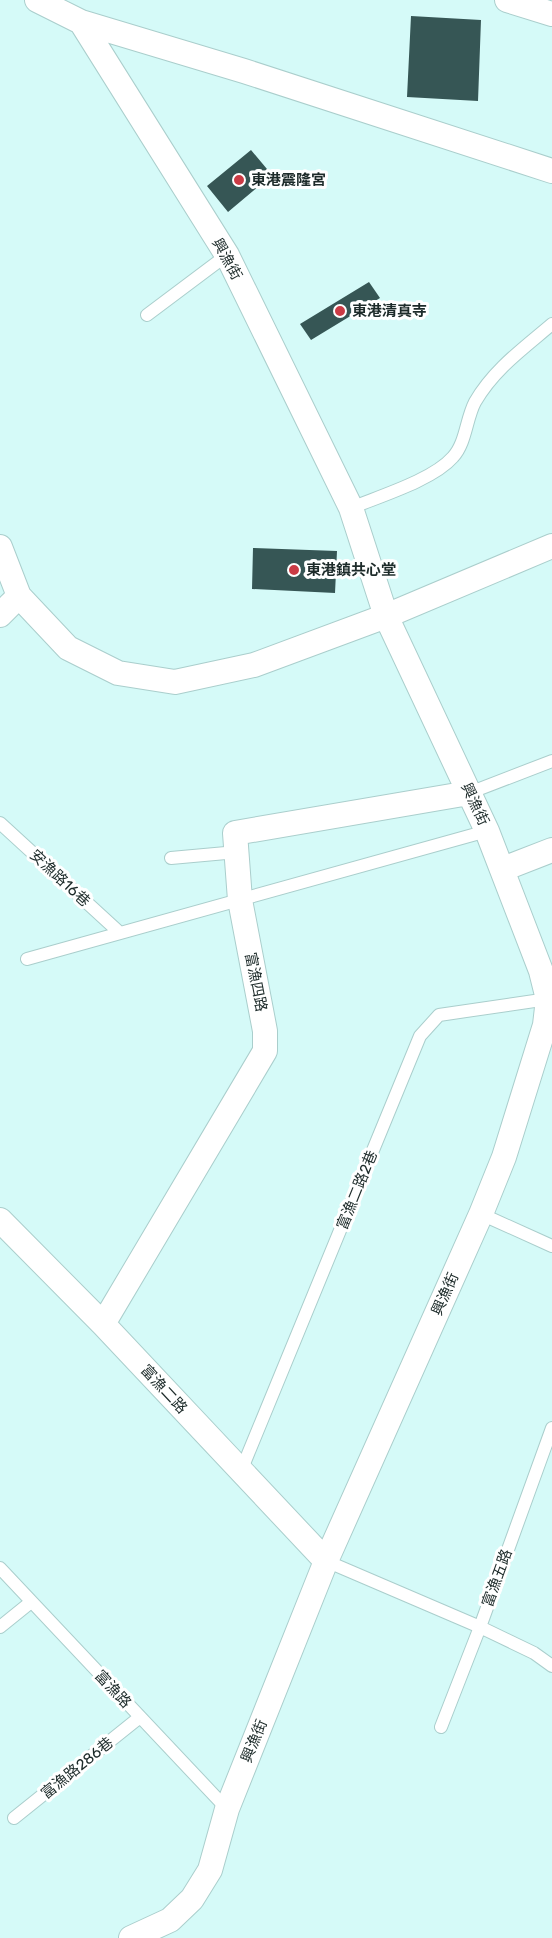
<svg xmlns="http://www.w3.org/2000/svg" width="552" height="1938" font-family="Rubik,'Noto Sans TC',sans-serif">
	<style>
		.building { fill: #365655 }
		.lines { fill: none; stroke-linecap: round; stroke-linejoin: round }
		.service-casing { stroke: #aacecc; stroke-width: 14 }
		.minor-casing { stroke: #aacecc; stroke-width: 26 }
		.service { stroke: #fff; stroke-width: 12 }
		.minor { stroke: #fff; stroke-width: 24 }
		.poi-dot { fill: #cb3b45; stroke: #fff; stroke-width: 2 }
		.labels { text-anchor: middle; stroke-width: 6; stroke-linejoin: round; paint-order: stroke }
		.poi-label { font-size: 15px; font-weight: bold; fill: #1d2b2a; stroke: #fff; text-anchor: start }
		.street-label { font-size: 15px; fill: #1d2b2a; stroke: #fff }
	</style>
	<rect width="100%" height="100%" fill="#d5faf8"/>
	<path class="building" d="M411 16 481 20 478 101 407 97Z
		M251 150 272 175 228 212 207 186Z
		M369 282 380 298 311 340 300 324Z
		M253 548 337 551 335 593 252 589Z"/>
	<g class="lines">
		<defs>
			<path id="service" d="M147 315 227 255
				M351 508C380 496 433 480 453 457 466 443 466 419 475 402 494 369 524 348 552 324
				M469 793 552 761
				M0 823 120 933
				M171 858 237 852
				M27 959 487 831
				M481 1214 552 1246
				M241 1471 420 1036 439 1015 548 999
				M326 1561 480 1627 534 1653 552 1666
				M0 1568 227 1809
				M0 1627 31 1602
				M441 1727 480 1627 552 1428
				M14 1818 140 1717"/>
			<path id="minor" d="M37 0 81 22 244 71 552 171
				M507 0 552 14
				M81 22 227 255 351 508 386 616 487 831 541 971 548 999 545 1025 504 1157 481 1214 326 1561 227 1809 210 1870 192 1899 170 1920 131 1938
				M0 547 19 596 68 648 118 673 175 682 254 665 386 616 552 546
				M0 615 19 596
				M503 869 552 850
				M0 1220 103 1324 326 1561
				M103 1324 265 1051V1031L240 900 235 833 469 793"/>
		</defs>
		<use href="#service" class="service-casing"/>
		<use href="#minor" class="minor-casing"/>
		<use href="#service" class="service"/>
		<use href="#minor" class="minor"/>
	</g>
	<g class="poi-dot">
		<circle cx="239" cy="180" r="6"/>
		<circle cx="340" cy="311" r="6"/>
		<circle cx="294" cy="570" r="6"/>
	</g>
	<g class="labels">
		<g class="poi-label">
			<text x="251" y="185">東港震隆宮</text>
			<text x="352" y="316">東港清真寺</text>
			<text x="306" y="575">東港鎮共心堂</text>
		</g>
		<g class="street-label">
			<text transform="translate(227 259) rotate(61)" y="5">興漁街</text>
			<text transform="translate(475 804) rotate(65)" y="5">興漁街</text>
			<text transform="translate(60 878) rotate(43)" y="5">安漁路16巷</text>
			<text transform="translate(256 982) rotate(79)" y="5">富漁四路</text>
			<text transform="translate(357 1190) rotate(-68)" y="5">富漁二路2巷</text>
			<text transform="translate(445 1294) rotate(-66)" y="5">興漁街</text>
			<text transform="translate(164 1389) rotate(47)" y="5">富漁二路</text>
			<text transform="translate(497 1578) rotate(-70)" y="5">富漁五路</text>
			<text transform="translate(113 1689) rotate(47)" y="5">富漁路</text>
			<text transform="translate(254 1741) rotate(-68)" y="5">興漁街</text>
			<text transform="translate(77 1768) rotate(-39)" y="5">富漁路286巷</text>
		</g>
	</g>
</svg>
